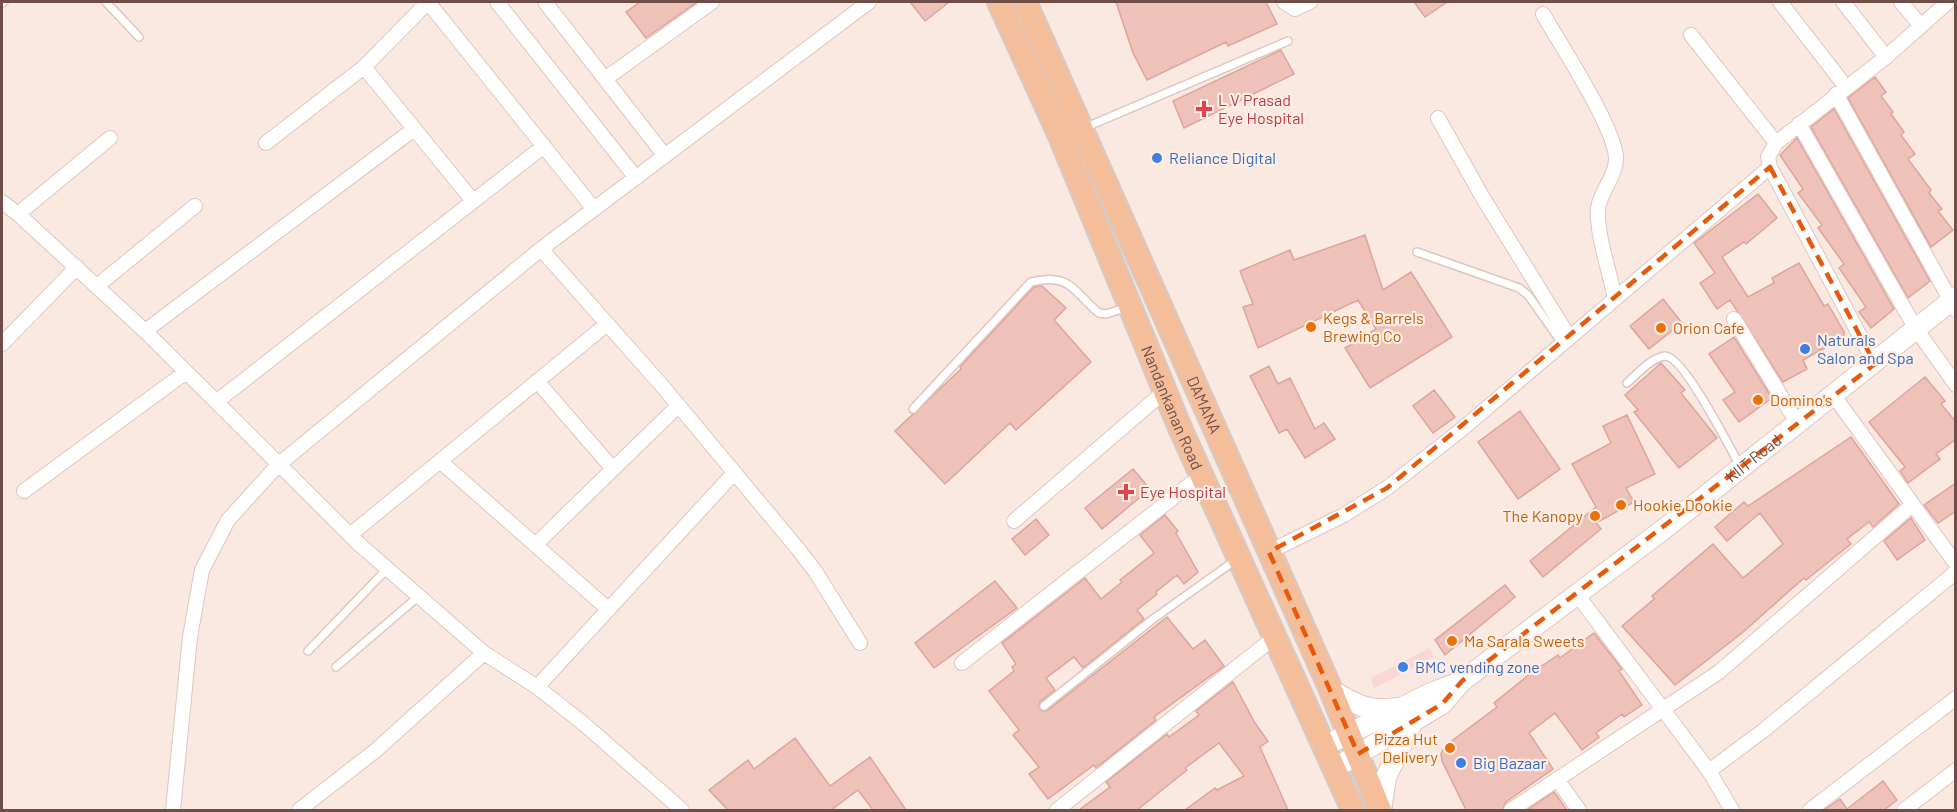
<svg xmlns="http://www.w3.org/2000/svg" width="1957" height="812" font-family="Barlow,sans-serif">
	<style>
		.commercial { fill: #fad6d4 }
		.building { fill: #eec1b9; stroke: #dfa49b; stroke-width: 1.5 }
		.lines { fill: none; stroke-linecap: round; stroke-linejoin: round }
		.service-casing { stroke: #dfc6c0; stroke-width: 10 }
		.minor-casing { stroke: #dfc6c0; stroke-width: 16 }
		.secondary-casing { stroke: #e4c6bd; stroke-width: 22 }
		.primary-casing { stroke: #d4cac8; stroke-width: 26 }
		.service { stroke: #fff; stroke-width: 7 }
		.minor { stroke: #fff; stroke-width: 14 }
		.secondary { stroke: #fff; stroke-width: 20 }
		.primary { stroke: #f5be9b; stroke-width: 22 }
		.marked { fill: none; stroke: #e8590c; stroke-width: 4.5; stroke-dasharray: 12 8; stroke-linejoin: round }
		.health-dot { fill: #e0444e; stroke: #feeee5; stroke-width: 2 }
		.shop-dot { fill: #3f7fe0; stroke: #feeee5; stroke-width: 2 }
		.food-dot { fill: #e8710a; stroke: #feeee5; stroke-width: 2 }
		.labels { text-anchor: middle; stroke-width: 4.5; stroke-linejoin: round; paint-order: stroke }
		.health-label { font-size: 16px; fill: #be3a42; stroke: #feeee5; text-anchor: start }
		.shop-label { font-size: 16px; fill: #366cbe; stroke: #feeee5; text-anchor: start }
		.food-label { font-size: 16px; fill: #c56008; stroke: #feeee5; text-anchor: start }
		.street-label { font-size: 16px; fill: #6f4d49; stroke: #feeee5 }
	</style>
	<rect width="100%" height="100%" fill="#fae9e0"/>
	<path class="commercial" d="M1430 648 1434 657 1374 688 1371 678Z"/>
	<path class="building" d="M640 2H697L646 38 626 12Z
		M910 2H949L925 21Z
		M1116 2H1266L1277 24 1228 46 1226 42 1147 80 1133 53Z
		M1414 2H1447L1425 17Z
		M1281 50 1294 74 1184 128 1173 101Z
		M1875 77 1886 92 1881 96 1893 112 1891 114 1904 132 1901 135 1915 154 1908 159 1931 190 1929 193 1942 209 1938 211 1953 230 1931 247 1848 98Z
		M1834 109 1930 281 1908 298 1811 127Z
		M1797 138 1894 309 1871 328 1859 312 1866 307 1839 268 1844 264 1818 228 1822 225 1798 193 1803 189 1780 155Z
		M1758 194 1777 218 1746 244 1744 242 1722 257 1748 297 1774 283 1772 278 1799 263 1824 306 1828 304 1844 332V337L1803 360 1807 369 1783 382 1730 300 1717 309 1700 283 1715 273 1694 243Z
		M1365 235 1383 290 1411 272 1452 337 1370 388 1345 348 1376 329 1358 300 1258 348 1243 307 1253 304 1240 271 1290 250 1294 260Z
		M1042 286 1066 308 1054 320 1091 362 1016 430 1010 423 945 484 895 431 961 369 960 367 1034 287Z
		M1663 299 1682 323 1649 349 1630 326Z
		M1734 337 1772 398 1739 422 1723 400 1735 392 1709 354Z
		M1661 363 1685 390 1681 393 1717 438 1679 468 1634 412 1638 410 1625 395Z
		M1269 366 1278 384 1290 378 1315 429 1324 423 1335 439 1305 458 1287 429 1279 433 1250 376Z
		M1925 377 1945 401 1941 404 1956 422V439L1936 454 1940 459 1908 483 1900 471 1905 467 1869 422Z
		M1434 390 1455 417 1433 433 1413 406Z
		M1520 411 1560 469 1518 499 1478 442Z
		M1627 415 1655 474 1626 488 1634 502 1596 523 1601 529 1543 577 1530 561 1596 507 1572 464 1611 443 1603 426Z
		M1851 437 1899 504 1873 527 1869 522 1847 539 1851 544 1806 580 1804 578 1742 633 1675 685 1622 626 1654 599 1652 596 1713 544 1743 578 1783 544 1760 513 1727 541 1715 527 1744 502 1748 506Z
		M1133 469 1150 489 1102 529 1085 508Z
		M1956 483V511L1938 523 1924 505Z
		M1165 515 1178 531 1176 533 1198 572 1184 584 1177 575 1156 592 1157 594 1137 610 1144 619 1083 668 1074 657 1046 678 1055 690 1040 702 1039 707 1043 711 1048 710 1167 617 1193 649 1205 640 1224 666 1154 717 1156 720 1096 768 1094 765 1048 799 1029 774 1039 767 1013 735 1019 730 989 691 1014 671 1012 667 1016 664 1002 643 1085 578 1101 599 1122 582 1120 580 1154 553 1140 535Z
		M1911 518 1925 540 1897 560 1884 541Z
		M1036 519 1049 535 1025 555 1012 539Z
		M995 581 1017 608 934 668 915 643Z
		M1505 585 1515 597 1445 655 1435 640Z
		M1594 633 1622 669 1619 671 1642 705 1624 717 1622 714 1596 733 1599 737 1582 750 1555 713 1529 733 1553 769 1506 802 1502 810H1466L1442 761 1441 754 1445 746 1497 707 1494 703 1530 674 1558 655 1560 658Z
		M1233 682 1255 723 1268 741 1260 747 1288 810H1185L1215 788 1217 790 1244 776 1219 743 1185 768 1187 770 1137 810H1079L1110 787 1106 782 1167 734 1169 737 1199 715 1196 711Z
		M795 738 830 786 870 757 906 810H873L858 790 831 810H728L709 790 748 760 754 769Z
		M1883 781 1897 800 1884 810H1824L1840 799 1847 809Z
		M1554 792 1567 810H1527Z"/>
	<g class="lines">
		<defs>
			<path id="service" d="M106 2 139 37
				M2 3 4 2
				M1084 128 1288 41
				M1417 252 1519 288 1528 295 1562 343
				M1627 383C1636 375 1652 357 1665 356 1683 355 1730 448 1740 466
				M913 409 1031 282C1071 272 1073 292 1099 313L1106 314 1128 307
				M308 651 387 569
				M336 667 419 596
				M1044 706 1153 619 1237 559"/>
			<path id="minor" d="M428 2 594 209
				M497 2 636 178
				M545 2 665 156
				M1284 2 1295 9 1310 2
				M1780 2 1846 87
				M1843 2 1886 57
				M1901 2 1921 26
				M1543 14C1561 46 1613 124 1616 157 1617 175 1601 190 1598 208 1596 233 1610 273 1615 299
				M1691 35 1776 143
				M364 67 473 201
				M605 79 712 2
				M1836 94 1956 310
				M1438 118 1483 198 1569 337
				M1799 124 1916 329 1956 385
				M266 143 364 67 428 2
				M2 202 18 214 145 331 359 544 484 653 537 687 584 724 682 810
				M18 214 110 138
				M541 249 664 388 798 549 815 571 860 643
				M97 286 195 206
				M1734 319 1798 424
				M145 331 414 129
				M2 344 77 267
				M1875 364 1770 167 1768 157 1776 143 1886 57 1948 2
				M537 381 613 469
				M1834 396 1956 564
				M216 402 544 146
				M440 461 608 609
				M24 491 186 372
				M1014 521 1165 391
				M350 535 607 324
				M535 545 678 406
				M1269 552 1344 515 1387 488 1461 430 1770 167
				M1576 593 1709 771 1732 810
				M962 663 1202 475
				M537 687 734 473
				M1709 771 1764 730 1956 572
				M1557 779 1579 810
				M173 810 190 637 202 570 228 520 278 465 541 249 869 2
				M299 810 375 751 484 653
				M1057 810 1275 637
				M1511 810 1719 672 1912 505
				M1810 810 1956 698
				M1904 810 1956 770"/>
			<g id="secondary">
				<path d="M1331 690C1353 703 1369 713 1395 708"/>
				<path d="M1326 745 1431 693 1460 682"/>
				<path id="s1" d="M1335 768 1442 704 1462 681 1664 529 1956 297"/>
				<path d="M1381 810 1386 777 1413 721"/>
			</g>
			<g id="primary">
				<path id="s2" d="M999 2 1060 136 1180 428 1353 810"/>
				<path id="s3" d="M1025 2 1331 690 1380 810"/>
			</g>
		</defs>
		<use href="#service" class="service-casing"/>
		<use href="#minor" class="minor-casing"/>
		<use href="#secondary" class="secondary-casing"/>
		<use href="#primary" class="primary-casing"/>
		<use href="#service" class="service"/>
		<use href="#minor" class="minor"/>
		<use href="#secondary" class="secondary"/>
		<use href="#primary" class="primary"/>
	</g>
	<path class="marked" d="M1770 167 1875 364 1462 681 1442 704 1358 754 1269 552 1387 488Z"/>
	<g class="health-dot">
		<path d="M1201 100h6v6h6v6h-6v6h-6v-6h-6v-6h6z"/>
		<path d="M1123 483h6v6h6v6h-6v6h-6v-6h-6v-6h6z"/>
	</g>
	<g class="shop-dot">
		<circle cx="1157" cy="158" r="6"/>
		<circle cx="1805" cy="349" r="6"/>
		<circle cx="1403" cy="667" r="6"/>
		<circle cx="1461" cy="763" r="6"/>
	</g>
	<g class="food-dot">
		<circle cx="1311" cy="327" r="6"/>
		<circle cx="1661" cy="328" r="6"/>
		<circle cx="1758" cy="400" r="6"/>
		<circle cx="1621" cy="505" r="6"/>
		<circle cx="1595" cy="516" r="6"/>
		<circle cx="1452" cy="641" r="6"/>
		<circle cx="1450" cy="748" r="6"/>
	</g>
	<g class="labels">
		<g class="health-label">
			<text x="1218" y="106">L V Prasad<tspan x="1218" dy="18">Eye Hospital</tspan></text>
			<text x="1140" y="498">Eye Hospital</text>
		</g>
		<g class="shop-label">
			<text x="1169" y="164">Reliance Digital</text>
			<text x="1817" y="346">Naturals<tspan x="1817" dy="18">Salon and Spa</tspan></text>
			<text x="1415" y="673">BMC vending zone</text>
			<text x="1473" y="769">Big Bazaar</text>
		</g>
		<g class="food-label">
			<text x="1323" y="324">Kegs &amp; Barrels<tspan x="1323" dy="18">Brewing Co</tspan></text>
			<text x="1673" y="334">Orion Cafe</text>
			<text x="1770" y="406">Domino's</text>
			<text x="1633" y="511">Hookie Dookie</text>
			<text x="1583" y="522" text-anchor="end">The Kanopy</text>
			<text x="1464" y="647">Ma Sarala Sweets</text>
			<text x="1438" y="745" text-anchor="end">Pizza Hut<tspan x="1438" dy="18">Delivery</tspan></text>
		</g>
		<g class="street-label">
			<text dy="6" stroke="none"><textPath href="#s3" startOffset="441">DAMANA</textPath></text>
			<text dy="6" stroke="none"><textPath href="#s2" startOffset="441">Nandankanan Road</textPath></text>
			<text dy="6" stroke="none"><textPath href="#s1" startOffset="522">KIIT Road</textPath></text>
		</g>
	</g>
	<rect width="1957" height="812" fill="none" stroke="#6f4d49" stroke-width="6"/>
</svg>
